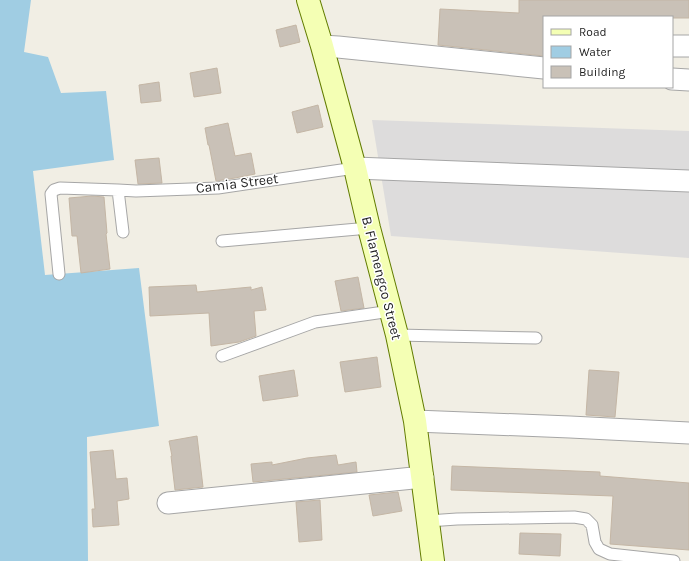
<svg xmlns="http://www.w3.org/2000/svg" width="689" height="561" font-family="Karla,sans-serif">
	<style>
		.residential { fill: #dddcdc }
		.water { fill: #a0cde3 }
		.building { fill: #c9c1b7; stroke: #c4b6a5 }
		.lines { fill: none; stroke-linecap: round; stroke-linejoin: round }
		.service-casing { stroke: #a6a6a6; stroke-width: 13 }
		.minor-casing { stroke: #a6a6a6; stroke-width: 23 }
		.secondary-casing { stroke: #627c00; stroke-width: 24 }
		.service { stroke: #fff; stroke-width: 11 }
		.minor { stroke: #fff; stroke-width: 21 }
		.secondary { stroke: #f4ffb4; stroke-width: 22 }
		.labels { text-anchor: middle; stroke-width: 3; stroke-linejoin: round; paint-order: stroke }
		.street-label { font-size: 14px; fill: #1f1f1f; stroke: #fff }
	</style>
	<rect width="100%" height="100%" fill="#f1eee4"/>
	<path class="residential" d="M372 120 689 131V258L391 236Z"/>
	<path class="water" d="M0 0H31L24 52 48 57 61 93 106 91 114 160 33 171 45 275 139 268 159 426 87 437 88 561H0Z"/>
	<path class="building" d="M519 0H689V18H672V17H544V56L438 45 440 9 519 13Z
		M296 25 300 42 280 47 276 30Z
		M217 68 221 93 194 97 190 73Z
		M159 82 161 101 141 103 139 85Z
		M318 105 323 127 297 133 292 112Z
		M228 123 235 156 251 153 255 174 235 178 216 181 209 145H208L205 128Z
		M159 158 162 183 138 184 135 160Z
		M92 196 104 197 107 233 106 234 110 269 81 273 77 236H72L69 198Z
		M358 277 364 308 341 311 335 281Z
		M196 285 197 292 251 287V290L262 287 266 310 254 311 256 336 239 342 211 346 209 313 150 316 149 287Z
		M377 357 381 387 345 392 340 362Z
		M294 370 298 396 263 401 259 376Z
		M589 370 619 372 615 417 586 415Z
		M197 436 203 487 175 490 171 456H172L169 441Z
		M113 450 116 479 127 478 129 499 117 501 119 525 93 527 92 509H95L90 452Z
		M336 455 338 465 356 462 357 472 253 482 251 464 272 462V465L307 458Z
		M452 466 600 472V476L689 483V550L610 544 613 496 451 490Z
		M398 492 402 511 373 516 369 495Z
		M320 500 322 540 299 542 296 502Z
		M520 533 561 534 560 556 519 554Z"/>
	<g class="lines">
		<defs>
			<path id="service" d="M123 232 118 190 136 191 218 188 355 168
				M222 241 369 228
				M59 274 51 194 54 190 60 188 118 190
				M397 335 536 338
				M222 356 315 322 391 311
				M428 521 457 519 574 517 586 519 592 525 595 542 599 549 610 554 674 561"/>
			<path id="minor" d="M322 46 338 47 544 68
				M672 46H689
				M672 79 689 80
				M355 168 689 181
				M415 421 570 427 689 433
				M168 503 423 477"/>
			<path id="secondary" d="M308 0 322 46 355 168 369 228 397 335 415 421 433 561"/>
		</defs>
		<use href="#service" class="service-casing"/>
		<use href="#minor" class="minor-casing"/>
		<use href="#secondary" class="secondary-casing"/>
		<use href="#service" class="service"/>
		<use href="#minor" class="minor"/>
		<use href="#secondary" class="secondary"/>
	</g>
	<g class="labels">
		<g class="street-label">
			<text transform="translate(237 183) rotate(-7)" y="5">Camia Street</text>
			<text transform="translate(382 278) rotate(76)" y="5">B. Flamengco Street</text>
		</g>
	</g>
	<rect x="543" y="16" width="130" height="72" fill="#ffffff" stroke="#a5a5a5"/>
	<rect x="551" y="29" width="20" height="6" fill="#f4ffb4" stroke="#a5a5a5"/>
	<text x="579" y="36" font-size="12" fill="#1f1f1f">Road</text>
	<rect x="551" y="46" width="20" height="12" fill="#a0cde3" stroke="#a5a5a5"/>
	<text x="579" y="56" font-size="12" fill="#1f1f1f">Water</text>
	<rect x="551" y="66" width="20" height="12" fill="#c9c1b7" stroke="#a5a5a5"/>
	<text x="579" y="76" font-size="12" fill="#1f1f1f">Building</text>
</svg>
